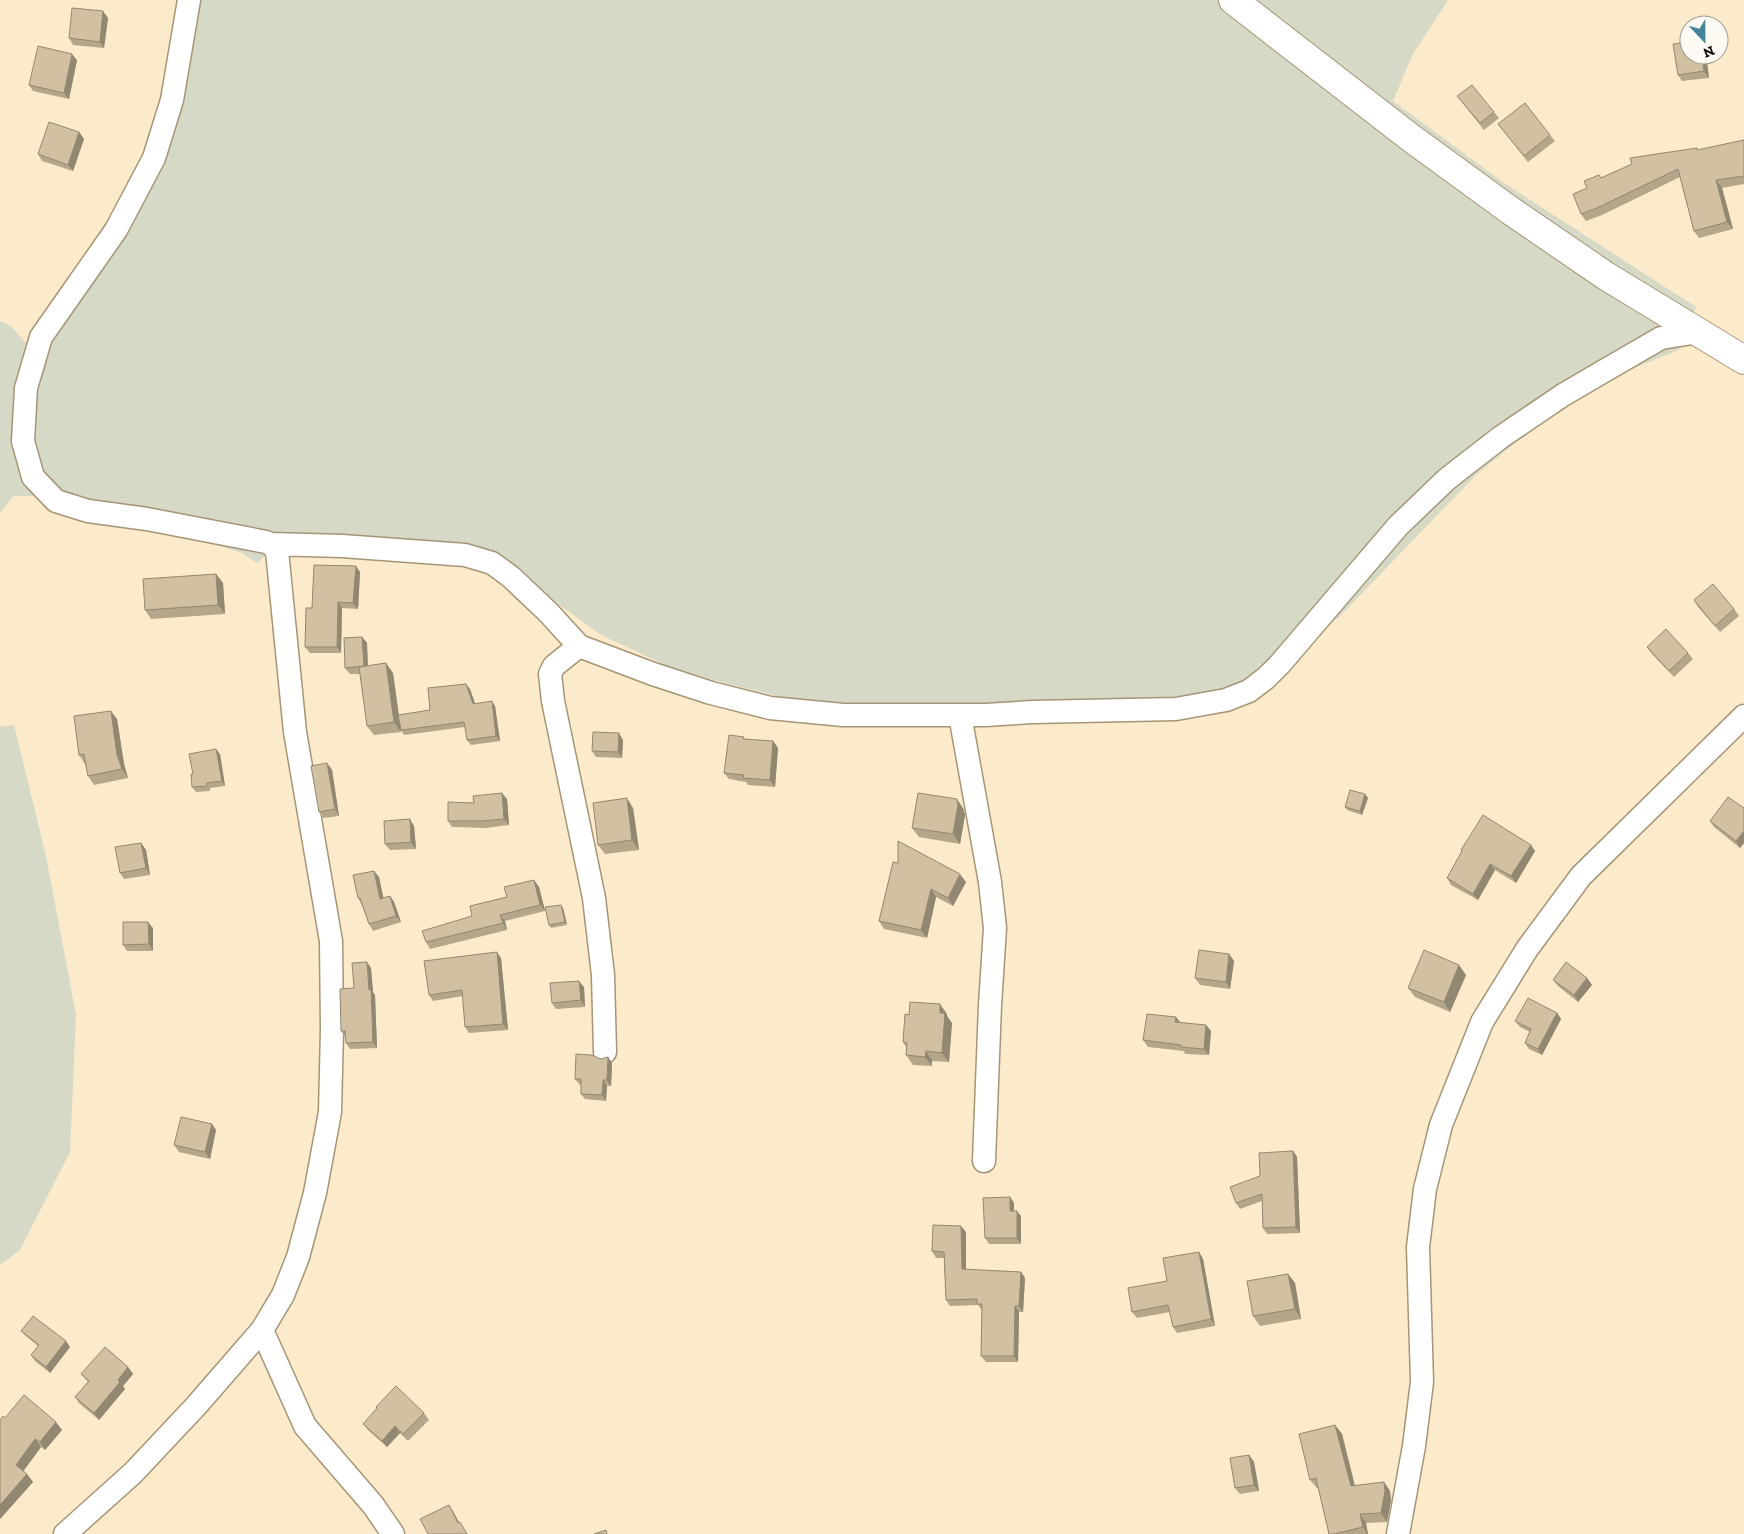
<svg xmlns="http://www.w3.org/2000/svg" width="1744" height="1534" font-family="'Zilla Slab',serif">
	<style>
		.green { fill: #d5d9c6 }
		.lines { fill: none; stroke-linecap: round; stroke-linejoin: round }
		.minor-casing { stroke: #a59577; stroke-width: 25 }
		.major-casing { stroke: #a59577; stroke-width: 30 }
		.minor { stroke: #fff; stroke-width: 22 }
		.major { stroke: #fff; stroke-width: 28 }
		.wall { fill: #b4a68b }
		.shaded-wall { fill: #928771 }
		.building { fill: #d1c1a2; stroke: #928771 }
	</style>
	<rect width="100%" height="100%" fill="#fcebca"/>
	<path class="green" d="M189 0H1448L1413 54 1393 101 1504 183 1696 307 1679 350 1634 368 1564 403 1476 475 1339 617 1274 669 1181 707 845 706 781 697 724 683 667 666 601 635 513 571 467 563 270 552 257 563 242 553 223 547 42 496H13L0 513V321L11 326 38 357 145 193Z
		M14 725 46 856 76 1015 70 1152 20 1250 0 1265V727Z"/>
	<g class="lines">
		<defs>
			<path id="minor" d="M271 544 342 546 465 555 492 563 511 577 549 613 579 646 653 674 711 693 770 708 843 715H986L1033 712 1176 709 1226 700 1249 691 1266 678 1280 664 1398 526 1447 479 1501 437 1563 395 1604 371 1661 338 1699 332
				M579 646 554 666 550 674 553 701 594 898 603 975 605 1052
				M960 715 990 882 995 928 990 1005 984 1161
				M262 1330 305 1426 373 1505 393 1534
				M65 1534 133 1473 196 1406 262 1330 283 1295 298 1257 315 1193 330 1112 332 1030 331 941 295 732 277 551 271 544 266 542 147 519 88 511 56 501 33 477 23 441 26 388 41 337 116 230 154 158 172 100 189 0
				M1398 1534 1414 1446 1422 1382 1418 1247 1425 1189 1441 1125 1482 1022 1527 949 1581 876 1744 716"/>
			<path id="major" d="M1233 0 1411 138 1511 211 1606 276 1744 360"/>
		</defs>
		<use href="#minor" class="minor-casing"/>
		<use href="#major" class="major-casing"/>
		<use href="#minor" class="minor"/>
		<use href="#major" class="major"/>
	</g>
	<path class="wall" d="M108 18 104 48 73 45 69 38Z
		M1706 55 1709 78 1682 81 1678 75Z
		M77 60 69 99 33 91 29 85Z
		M1457 96 1494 112 1499 118 1484 130Z
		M1498 124 1550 135 1555 141 1528 162Z
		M79 132 84 139 73 171 42 161 38 154Z
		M1744 140V184L1722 188 1733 229 1699 238 1694 231 1680 177 1602 215 1586 221 1581 214 1601 178 1697 148 1698 150Z
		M356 566 360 572 358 609 342 608 341 653H310L305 647 312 608Z
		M216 574 223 583 225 614 151 619 145 610Z
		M1694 600 1734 609 1739 616 1720 632 1698 607Z
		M362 637 367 643 368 666 393 673 399 715 430 710 470 689 475 704 495 706 500 741 471 745 467 740 465 727 404 735 401 730 400 725 401 732 374 735 367 726 360 674H350L345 668Z
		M1647 647 1688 653 1693 659 1674 677 1652 654Z
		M117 719 124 764 128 778 94 785 88 776 85 764 79 755Z
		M745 739 773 741 778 748 775 787 748 785 746 782 729 779 724 773Z
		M623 740 622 758 596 757 592 751Z
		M220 754 225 786 210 788V791L196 792 192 787Z
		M327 763 332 770 339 816 323 818 319 812Z
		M1365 794 1368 798 1362 815 1347 810 1345 807Z
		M507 799 509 825 486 828 452 827 448 821 474 803Z
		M633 808 639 850 605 854 598 845Z
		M963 808 965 815 960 844 919 837 912 828Z
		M1744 808V843L1740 848 1714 827 1710 821Z
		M414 826 416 849 390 850 385 844Z
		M141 843 146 850 150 875 124 879 120 873Z
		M1531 845 1535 851 1516 883 1495 870 1478 900 1451 885 1447 878 1462 852 1461 850Z
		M898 863 966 882 953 906 936 897 927 938 884 929 879 921Z
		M379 877 383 898 390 896 394 902 401 922 373 931 369 924 362 905 358 898Z
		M534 880 539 887 545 911 505 921 507 930 430 949 426 942 507 897Z
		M563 908 567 925 551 928 549 925Z
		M153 928V951H127L123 945Z
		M1229 954 1234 961 1230 989 1200 985 1195 978Z
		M501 958 508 1030 469 1033 465 1027 463 996 433 1001 429 995Z
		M371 968 373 992 375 995 377 1048 350 1049 346 1043 345 1037 341 1031Z
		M1466 975 1450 1012 1415 997 1408 988Z
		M1587 978 1592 985 1578 1002 1558 986 1553 980Z
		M584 987 585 1007 556 1009 552 1003Z
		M1557 1013 1561 1019 1542 1055 1529 1049 1525 1043 1530 1032 1520 1027 1515 1021Z
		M947 1014V1016L952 1023 949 1062 932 1061V1066L913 1065 906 1055V1047L903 1042Z
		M1180 1023 1206 1025 1211 1031 1209 1055 1185 1054 1184 1051 1148 1047 1143 1040Z
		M608 1057 612 1063 611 1086H607L606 1101 585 1099 581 1094V1085H580L575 1079 601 1059Z
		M212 1124 216 1130 210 1159 179 1152 174 1145Z
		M1293 1151 1297 1157 1300 1233 1267 1234 1263 1228 1262 1201 1240 1209 1236 1203 1260 1176Z
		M1010 1197 1014 1203V1211L1021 1216V1244H989L985 1238Z
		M966 1232V1270L1021 1272 1025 1278 1023 1312H1019L1018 1362H986L981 1356 982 1310 978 1305 950 1306 946 1300 944 1258H936L932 1251Z
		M1199 1252 1203 1259 1215 1326 1177 1333 1173 1327 1170 1312 1137 1318 1132 1312 1167 1281Z
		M1288 1274 1295 1283 1301 1319 1260 1326 1253 1316Z
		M21 1331 70 1347 50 1373 35 1361 31 1355 38 1346 26 1336Z
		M128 1367 133 1374 123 1386 125 1389 99 1420 79 1403 75 1397 88 1382 81 1374Z
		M424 1413 429 1420 408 1441 400 1433 387 1447 368 1430 363 1424Z
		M5 1418 62 1430 45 1450 41 1447 23 1471 33 1482 0 1519V1420Z
		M1335 1425 1342 1434 1355 1486 1384 1482 1390 1491 1391 1500 1387 1522 1366 1523 1368 1534H1329L1318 1488H1317L1310 1480Z
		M1249 1455 1254 1462 1259 1491 1240 1494 1235 1488Z"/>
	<path class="shaded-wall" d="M103 11 108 18 104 48 100 42Z
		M72 54 77 60 69 99 64 93Z
		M1702 55H1706L1709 78 1704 71Z
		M79 132 84 139 73 171 68 165Z
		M1716 180 1722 188 1733 229 1727 222Z
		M356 566 360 572 358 609 353 603Z
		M216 574 223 583 225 614 218 605Z
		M338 602 342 608 341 653 337 647Z
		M362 637 367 643 368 673 364 667Z
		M386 663 393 673 401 732 394 722Z
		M466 684 470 689 477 709 473 704Z
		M492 701 495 706 500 741 496 736Z
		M111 711 117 719 124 764 128 778 122 769 117 755Z
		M619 733 623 740 622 758 618 752Z
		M773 741 778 748 775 787 770 780Z
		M216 749 220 754 225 786 222 781Z
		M327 763 332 770 339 816 335 809Z
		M502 793 507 799 509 825 504 819Z
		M1365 794 1368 798 1362 815 1360 811Z
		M627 798 633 808 639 850 632 840Z
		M957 799 963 808 965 815 960 844 953 834Z
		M410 819 414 826 416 849 411 842Z
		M1744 831V843L1740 848 1736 841Z
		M141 843 146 850 150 875 146 868Z
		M1531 845 1535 851 1516 883 1511 876Z
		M1490 864 1495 870 1478 900 1473 894Z
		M374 871 379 877 385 905 380 899Z
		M960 874 966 882 953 906 948 898Z
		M534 880 539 887 545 911 540 905Z
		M931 889 936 897 927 938 921 930Z
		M390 896 394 902 401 922 396 916Z
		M561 905 563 908 567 925 565 922Z
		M500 915 505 921 507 930 503 923Z
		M148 922 153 928V951L149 944Z
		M497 952 501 958 508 1030 503 1024Z
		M1229 954 1234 961 1230 989 1226 982Z
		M367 962 371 968 373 992 375 995 377 1048 373 1042Z
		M1459 965 1466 975 1450 1012 1444 1002Z
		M1587 978 1592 985 1578 1002 1574 995Z
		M579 981 584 987 585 1007 581 1000Z
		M940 1004 947 1014V1016L952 1023 949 1062 942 1053 940 1013Z
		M1557 1013 1561 1019 1542 1055 1538 1049Z
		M1176 1017 1181 1023 1175 1022Z
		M1206 1025 1211 1031 1209 1055 1204 1049Z
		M926 1051 932 1061V1066L925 1057Z
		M608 1057 612 1063 611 1086 607 1080Z
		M603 1080 607 1086 606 1101 602 1095Z
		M212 1124 216 1130 210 1159 205 1152Z
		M1293 1151 1297 1157 1300 1233 1296 1227Z
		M1010 1197 1014 1203V1216L1010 1211Z
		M1017 1211 1021 1216V1244L1017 1238Z
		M961 1226 966 1232V1276L962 1269Z
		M1199 1252 1203 1259 1215 1326 1211 1319Z
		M1021 1272 1025 1278 1023 1312 1019 1306Z
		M1288 1274 1295 1283 1301 1319 1295 1309Z
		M1015 1306 1019 1312 1018 1362 1014 1356Z
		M66 1341 70 1347 50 1373 46 1367Z
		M128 1367 133 1374 123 1386 125 1389 99 1420 94 1413 118 1380Z
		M56 1422 62 1430 45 1450 40 1442Z
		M1335 1425 1342 1434 1357 1495 1351 1486Z
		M395 1426 400 1433 387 1447 382 1441Z
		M35 1439 41 1447 22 1473 16 1465Z
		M1249 1455 1254 1462 1259 1491 1254 1485Z
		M27 1474 33 1482 0 1519V1505Z
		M1384 1482 1390 1491 1391 1500 1387 1522 1381 1513Z
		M449 1505 453 1511 463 1530 458 1523Z
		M1360 1514 1366 1523 1368 1534H1367L1363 1527Z"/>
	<path class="building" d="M72 8 103 11 100 42 69 38Z
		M1689 42V55H1702L1704 71 1678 75 1673 44Z
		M38 46 72 54 64 93 29 85Z
		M1472 85 1494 112 1480 123 1457 96Z
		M1525 103 1550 135 1524 156 1498 124Z
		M49 122 79 132 68 165 38 154Z
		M1744 140V176L1716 180 1727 222 1694 231 1678 169 1597 208 1581 214 1573 194 1587 188 1584 181 1599 175 1601 178 1632 164 1630 158 1697 148V150Z
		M314 565 356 566 353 603 338 602 337 647H305L306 608H312Z
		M216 574 218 605 145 610 143 579Z
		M1713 584 1734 609 1715 626 1694 600Z
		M1666 629 1688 653 1669 671 1647 647Z
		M362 637 364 666 345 668 344 638Z
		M386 663 394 722 367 726 359 667Z
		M466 684 473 704 492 701 496 736 467 740 464 722 401 730 398 715 430 710 428 688Z
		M111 711 117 755 122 769 88 776 84 754 79 755 74 716Z
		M593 732 619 733 618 752 592 751Z
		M729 735 744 737 743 739 773 741 770 780 743 778 744 775 724 773Z
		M216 749 222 781 207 783V786L192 787 191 774H193L189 754Z
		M327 763 335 809 319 812 311 766Z
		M1350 790 1365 794 1360 811 1345 807Z
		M502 793 504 819 481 821H448V802L474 803 473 796Z
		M918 793 957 799 958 805 953 834 912 828Z
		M1728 797 1744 808V831L1736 841 1710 821Z
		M627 798 632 840 598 845 593 803Z
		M1483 815 1531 845 1511 876 1490 864 1473 894 1447 878 1462 851 1461 850Z
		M410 819 411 842 385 844 384 821Z
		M898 841 960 874 948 898 931 889 921 930 879 921 893 862 898 863Z
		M141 843 146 868 120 873 115 847Z
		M374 871 380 899 390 896 396 916 369 924 360 898H358L353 875Z
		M534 880 540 905 500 915 503 923 426 942 422 931 472 916 470 906 507 897 504 887Z
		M561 905 565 922 549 925 545 907Z
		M123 922H148L149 944 123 945Z
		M1199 950 1229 954 1226 982 1195 978Z
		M1424 950 1459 965 1444 1002 1408 988Z
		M497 952 503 1024 465 1027 462 990 429 995 424 961Z
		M367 962 369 990 371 989 373 1042 346 1043 345 1031H341L340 989 354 988 352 963Z
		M1566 962 1587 978 1574 995 1553 980Z
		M579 981 581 1000 552 1003 550 983Z
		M1528 998 1557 1013 1538 1049 1525 1043 1531 1029 1515 1021Z
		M910 1002 940 1004V1013H945L942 1053 926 1051 925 1057 906 1055 907 1043 903 1042 905 1014 909 1015Z
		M1147 1014 1176 1017 1175 1022 1206 1025 1204 1049 1181 1047V1045L1143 1040Z
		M576 1054 591 1055 601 1059 608 1057 607 1080H603L602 1095 581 1094V1079H575Z
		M181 1117 212 1124 205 1152 174 1145Z
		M1293 1151 1296 1227 1263 1228 1262 1194 1236 1203 1230 1187 1260 1176 1259 1153Z
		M1010 1197V1211H1017V1238H985L983 1198Z
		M933 1225 961 1226 962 1269 1021 1272 1019 1306H1015L1014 1356H981L982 1304H977V1299L946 1300 944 1252 932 1251Z
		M1199 1252 1211 1319 1173 1327 1168 1305 1132 1312 1128 1288 1167 1281 1163 1258Z
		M1288 1274 1295 1309 1253 1316 1247 1281Z
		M33 1316 66 1341 46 1367 31 1355 39 1345 21 1331Z
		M105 1347 128 1367 118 1380 120 1382 94 1413 75 1397 89 1381 81 1374Z
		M396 1386 424 1413 403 1434 395 1426 382 1441 363 1424 377 1408 376 1407Z
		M24 1395 56 1422 40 1442 35 1439 16 1465 27 1474 0 1505V1420L3 1416 5 1418Z
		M1335 1425 1351 1486 1384 1482 1385 1491 1381 1513 1360 1514 1363 1527 1334 1534H1329L1316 1478 1310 1480 1299 1434Z
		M1249 1455 1254 1485 1235 1488 1230 1458Z
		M449 1505 458 1523 460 1522 467 1534H428L420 1519Z
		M606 1530 607 1534H594Z"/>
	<g transform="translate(1704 40) rotate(158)"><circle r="24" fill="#fdf9f3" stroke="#9f9a93"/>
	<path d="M0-4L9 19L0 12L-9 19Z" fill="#458599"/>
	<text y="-8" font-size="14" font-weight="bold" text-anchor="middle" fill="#110b03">N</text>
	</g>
</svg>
